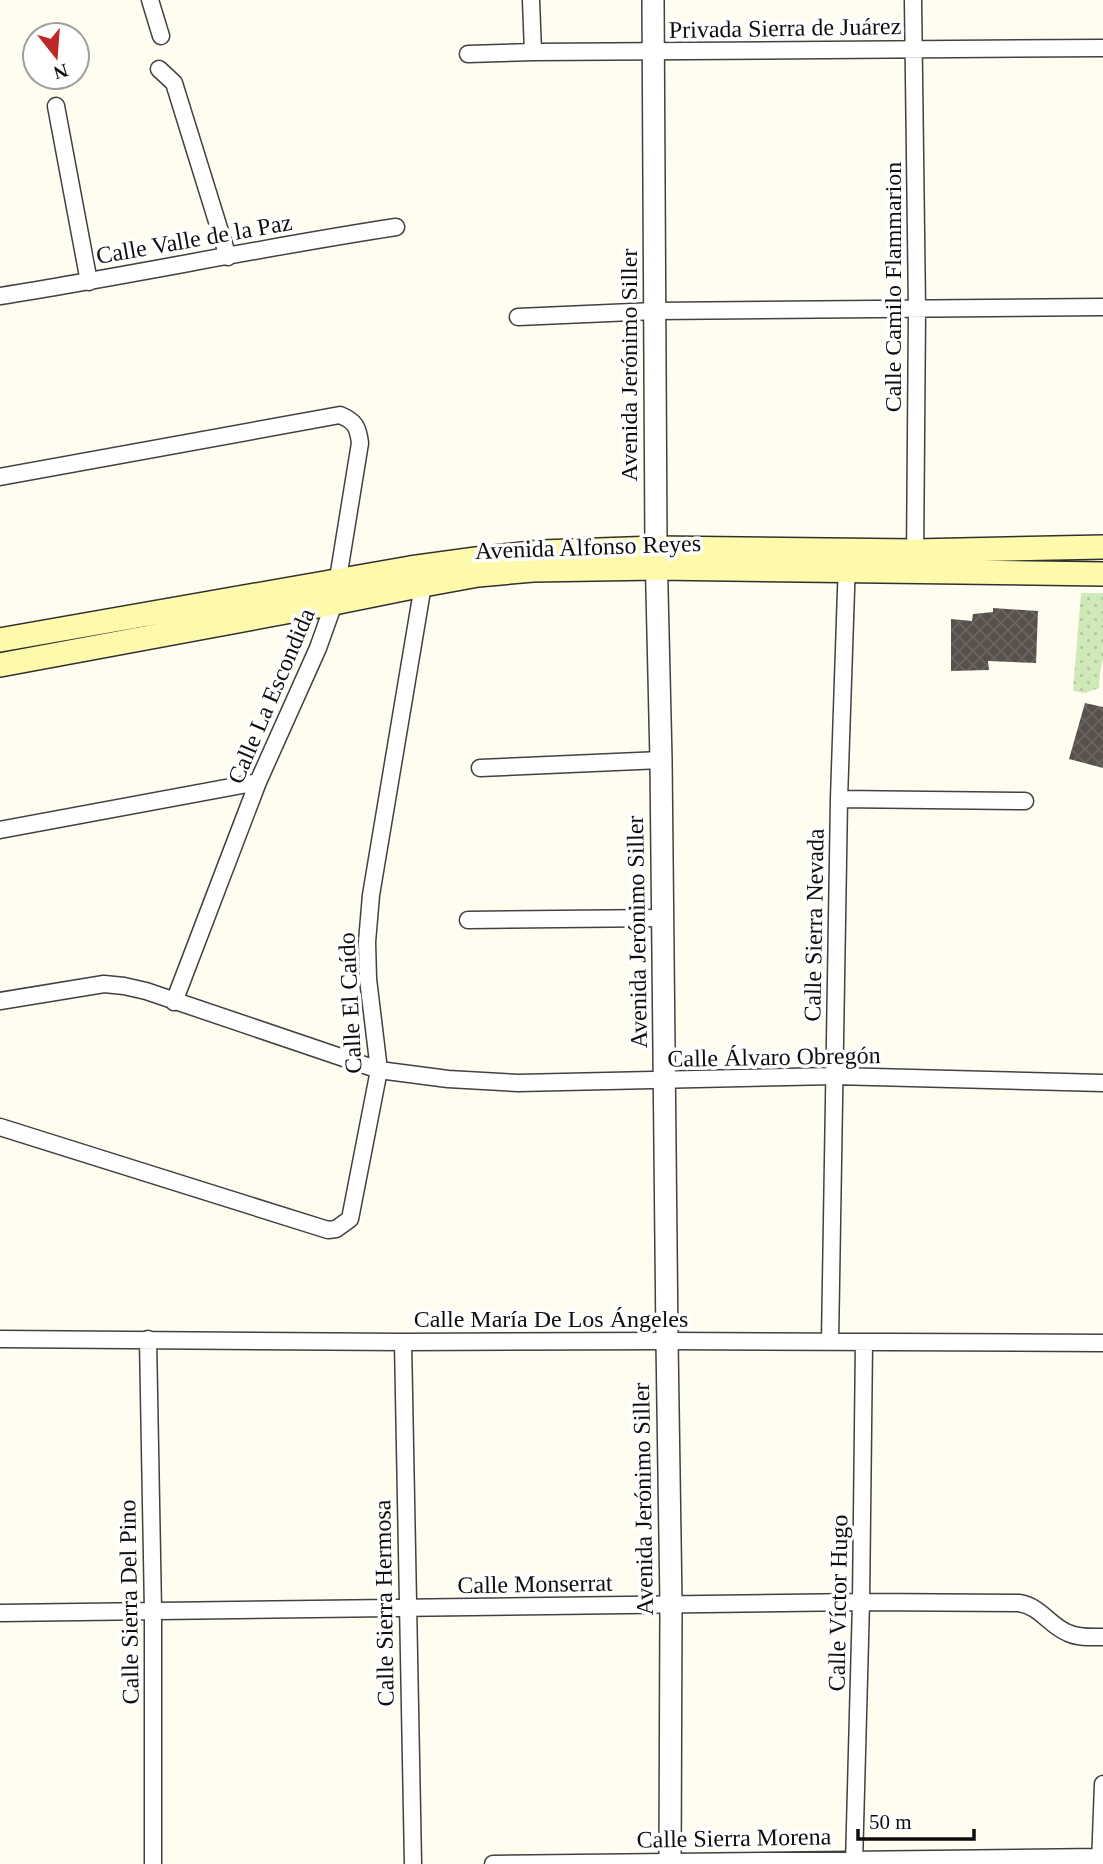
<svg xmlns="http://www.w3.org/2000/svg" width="1103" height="1864" font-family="Georgia,serif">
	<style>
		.grass { fill: url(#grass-dots) }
		.building { fill: url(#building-cross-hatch) }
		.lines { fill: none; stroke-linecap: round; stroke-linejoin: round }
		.minor-casing { stroke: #414141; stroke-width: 19 }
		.tertiary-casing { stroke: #414141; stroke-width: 24 }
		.secondary-casing { stroke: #303030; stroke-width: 26 }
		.minor { stroke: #fff; stroke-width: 16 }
		.tertiary { stroke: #fff; stroke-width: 21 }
		.secondary { stroke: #fefaac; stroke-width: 23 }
		.labels { text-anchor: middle; stroke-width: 7; stroke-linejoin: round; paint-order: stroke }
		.street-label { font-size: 24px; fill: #0e0e0e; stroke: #fff }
	</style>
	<defs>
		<pattern id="grass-dots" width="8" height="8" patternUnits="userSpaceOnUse" patternTransform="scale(1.75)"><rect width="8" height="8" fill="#cfe9b9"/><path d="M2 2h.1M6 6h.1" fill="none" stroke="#b1c79e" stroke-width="1.8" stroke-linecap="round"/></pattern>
		<pattern id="building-cross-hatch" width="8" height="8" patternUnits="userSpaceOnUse" patternTransform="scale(1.75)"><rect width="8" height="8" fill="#57504b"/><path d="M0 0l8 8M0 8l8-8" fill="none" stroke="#6a6561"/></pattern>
	</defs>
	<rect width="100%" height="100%" fill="#fffdf0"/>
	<path class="grass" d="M1081 593H1103V658L1100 673 1099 688 1085 693 1073 691Z"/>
	<path class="building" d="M993 608 1038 611 1036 663 988 661 989 670 951 671V619L972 621 973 614 993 612Z
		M1085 703 1103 707V768L1069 759Z"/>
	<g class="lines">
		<defs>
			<path id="minor" d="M150 0 161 36
				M531 0 533 52
				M913 0 917 310 915 561
				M468 54 533 52 1103 48
				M159 69 174 83 228 257
				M56 106 89 282
				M0 296C133 275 264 247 396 227
				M518 317 655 311 1103 307
				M0 477 340 415C355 421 358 427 360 443L334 603 318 648 258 782 174 1002
				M480 768 661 760
				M839 799 1025 801
				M0 830 258 782
				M468 920 662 918
				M0 1001 104 984 124 986 146 991 379 1070 448 1079 518 1083 834 1076 1103 1083
				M0 1127 328 1230 336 1229 350 1219 379 1070 368 979 367 942 371 895 423 585
				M0 1339 403 1342 667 1341 1103 1343
				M148 1339 153 1611V1864
				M403 1342 413 1864
				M830 1342 839 799 847 560
				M0 1613 861 1602 1019 1603C1040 1606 1050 1626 1068 1633 1079 1638 1092 1637 1103 1637
				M493 1864 1101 1857
				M854 1864 861 1602 864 1342
				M1100 1864 1103 1784"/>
			<path id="tertiary" d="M653 0 656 548 661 760 667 1341 671 1605 670 1864"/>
			<path id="secondary" d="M0 640 410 568 476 559 541 552 656 548 915 551 1103 547
				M0 665 334 603 423 585 478 575 533 570 657 568 1103 574"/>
		</defs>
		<use href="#minor" class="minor-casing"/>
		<use href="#tertiary" class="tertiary-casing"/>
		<use href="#secondary" class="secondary-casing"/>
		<use href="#minor" class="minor"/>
		<use href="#tertiary" class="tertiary"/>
		<use href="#secondary" class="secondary"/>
	</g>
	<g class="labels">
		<g class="street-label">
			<text transform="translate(785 28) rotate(-1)" y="8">Privada Sierra de Juárez</text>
			<text transform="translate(194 239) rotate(-10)" y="8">Calle Valle de la Paz</text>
			<text transform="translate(893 287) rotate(-90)" y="8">Calle Camilo Flammarion</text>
			<text transform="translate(629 365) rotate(-90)" y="8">Avenida Jerónimo Siller</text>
			<text transform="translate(588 547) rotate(-2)" y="8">Avenida Alfonso Reyes</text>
			<text transform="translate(271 696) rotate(-67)" y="8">Calle La Escondida</text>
			<text transform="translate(814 925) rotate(-89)" y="8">Calle Sierra Nevada</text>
			<text transform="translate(637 932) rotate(-91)" y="8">Avenida Jerónimo Siller</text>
			<text transform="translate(350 1003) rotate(-93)" y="8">Calle El Caído</text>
			<text transform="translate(774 1057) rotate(-1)" y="8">Calle Álvaro Obregón</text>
			<text x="551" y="1327">Calle María De Los Ángeles</text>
			<text transform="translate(643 1499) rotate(-91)" y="8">Avenida Jerónimo Siller</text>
			<text transform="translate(535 1584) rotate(-1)" y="8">Calle Monserrat</text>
			<text transform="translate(129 1602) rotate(-91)" y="8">Calle Sierra Del Pino</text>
			<text transform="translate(384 1603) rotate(-91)" y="8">Calle Sierra Hermosa</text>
			<text transform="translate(838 1603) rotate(-89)" y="8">Calle Víctor Hugo</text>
			<text transform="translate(734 1838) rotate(-1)" y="8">Calle Sierra Morena</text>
		</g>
	</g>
	<g transform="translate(56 56) rotate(163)"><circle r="33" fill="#ffffff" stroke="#9f9f9f" stroke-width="2"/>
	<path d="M0-5L12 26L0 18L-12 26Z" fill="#bd2927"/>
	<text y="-10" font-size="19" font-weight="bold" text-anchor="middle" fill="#0e0e0e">N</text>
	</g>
	<path d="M858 1829v10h116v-10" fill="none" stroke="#0e0e0e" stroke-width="3.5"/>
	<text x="869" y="1829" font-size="21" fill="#0e0e0e" stroke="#ffffff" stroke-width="5" paint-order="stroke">50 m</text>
</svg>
